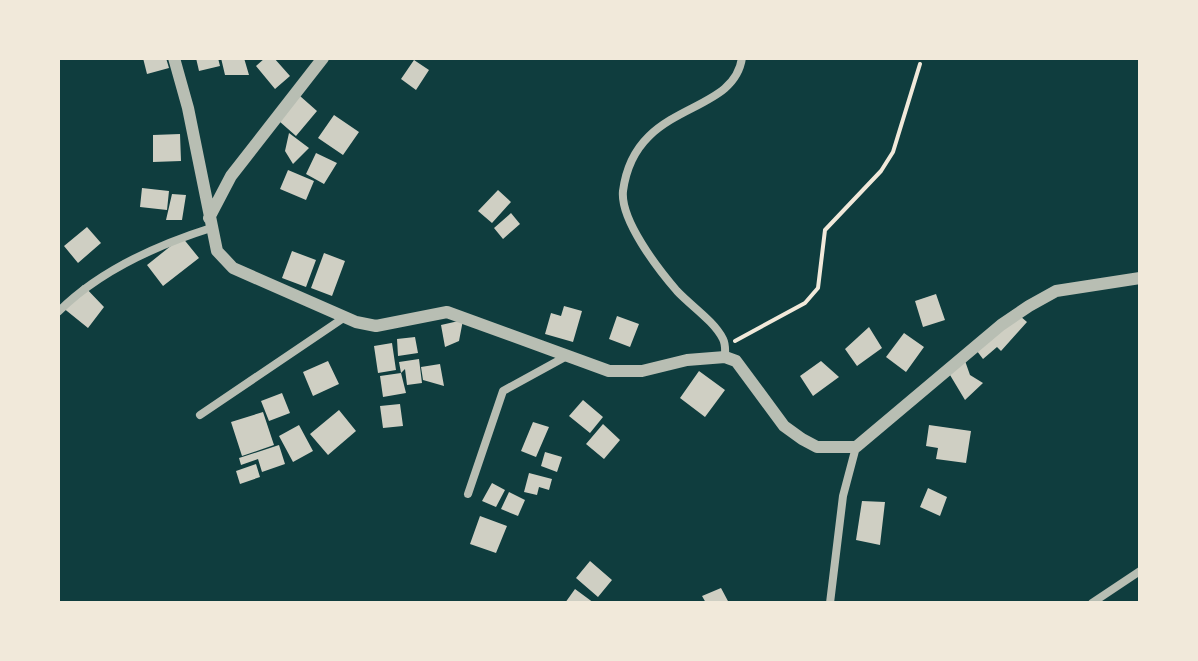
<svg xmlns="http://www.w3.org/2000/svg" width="1198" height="661" font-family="'DM Sans',sans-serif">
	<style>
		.building { fill: #cfcfc3 }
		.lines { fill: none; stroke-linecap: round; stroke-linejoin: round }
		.path { stroke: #f1e9da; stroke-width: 4 }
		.minor { stroke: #b8beb3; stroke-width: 8 }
		.tertiary { stroke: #b8beb3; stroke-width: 12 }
	</style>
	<rect width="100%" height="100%" fill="#0f3d3e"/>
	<path class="building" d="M143 58H166L169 68 147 74Z
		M196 58H218L220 66 199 71Z
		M221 58H244L249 75H225Z
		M265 58H274L290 76 275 89 256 66Z
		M414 60 429 70 416 90 401 79Z
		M300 96 317 111 296 136 279 121Z
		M334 115 359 132 343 155 318 138Z
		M289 133 309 148 293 164 285 151Z
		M180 134 181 161 153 162V135Z
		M316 153 337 163 324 184 306 174Z
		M288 170 314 181 306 200 280 189Z
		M142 188 169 191 167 210 140 207Z
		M498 190 511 202 492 223 478 211Z
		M172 194 186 195 182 220H166Z
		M511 213 520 224 503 239 494 228Z
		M87 227 101 243 78 263 64 246Z
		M182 237 199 258 163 286 147 265Z
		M292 251 316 260 306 287 282 278Z
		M324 253 345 261 332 296 311 288Z
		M83 285 104 307 88 328 62 307Z
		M936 294 945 320 923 327 915 301Z
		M564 306 582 311 573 342 545 334 551 313 561 316Z
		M1013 310 1027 322 1001 351 997 347 983 359 974 347Z
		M617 316 639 324 630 347 609 339Z
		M463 320 459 341 445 347 441 325Z
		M869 327 882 348 857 366 845 349Z
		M904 333 924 347 906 372 886 357Z
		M415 337 418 353 398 356 397 339Z
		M392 343 396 370 378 373 374 346Z
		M964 358 970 375 983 383 965 400 950 375Z
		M419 359 422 383 407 385 405 369 401 373 406 393 383 397 380 376 401 373 399 362Z
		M328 361 339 384 313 396 303 372Z
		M821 361 839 377 813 396 800 376Z
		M440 364 444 386 423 380 421 367Z
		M699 371 725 390 705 417 680 398Z
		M282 393 290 413 269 421 261 401Z
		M583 400 603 417 590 433 569 416Z
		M400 404 403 426 383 428 380 406Z
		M339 410 356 431 328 455 310 434Z
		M263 412 274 445 242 456 231 422Z
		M533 422 549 427 536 457 521 451Z
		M603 424 620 440 604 459 586 444Z
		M299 425 313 451 293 462 279 436Z
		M929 425 971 431 966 463 936 459 938 448 926 446Z
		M279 445 285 464 262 472 258 459 241 465 239 458Z
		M545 452 562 457 557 472 541 466Z
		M256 464 260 477 240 484 236 471Z
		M529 473 552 479 549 490 539 487 537 495 524 492Z
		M492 483 505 490 496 507 482 501Z
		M928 488 947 497 940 516 920 507Z
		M509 492 525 500 518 516 501 509Z
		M862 501 885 502 880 545 856 540Z
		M480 516 507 526 496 553 470 544Z
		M590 561 612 580 598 597 576 578Z
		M721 588 729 603H706L702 596Z
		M575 589 594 603H565Z"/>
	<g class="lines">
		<path class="path" d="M735 341 805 303 818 288 825 230 881 171 893 152 920 64"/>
		<path class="minor" d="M58 312C99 271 157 245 211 228
			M725 357C725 351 726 345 723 339 714 321 691 306 677 291 658 269 620 220 623 191 635 99 733 118 742 58
			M200 415 342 319
			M468 494 503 391 565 357
			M830 603 843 496 856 447
			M1092 603 1140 571"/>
		<path class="tertiary" d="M174 58 188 108 217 251 233 268 356 322 376 326 447 312 609 371H642L687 360 725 357 736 361 784 426 802 439 817 447H856L1001 325 1029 306 1056 291 1140 278
			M209 218 231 176 323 58"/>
	</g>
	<rect width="1198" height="661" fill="none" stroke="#f1e9da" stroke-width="120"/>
</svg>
